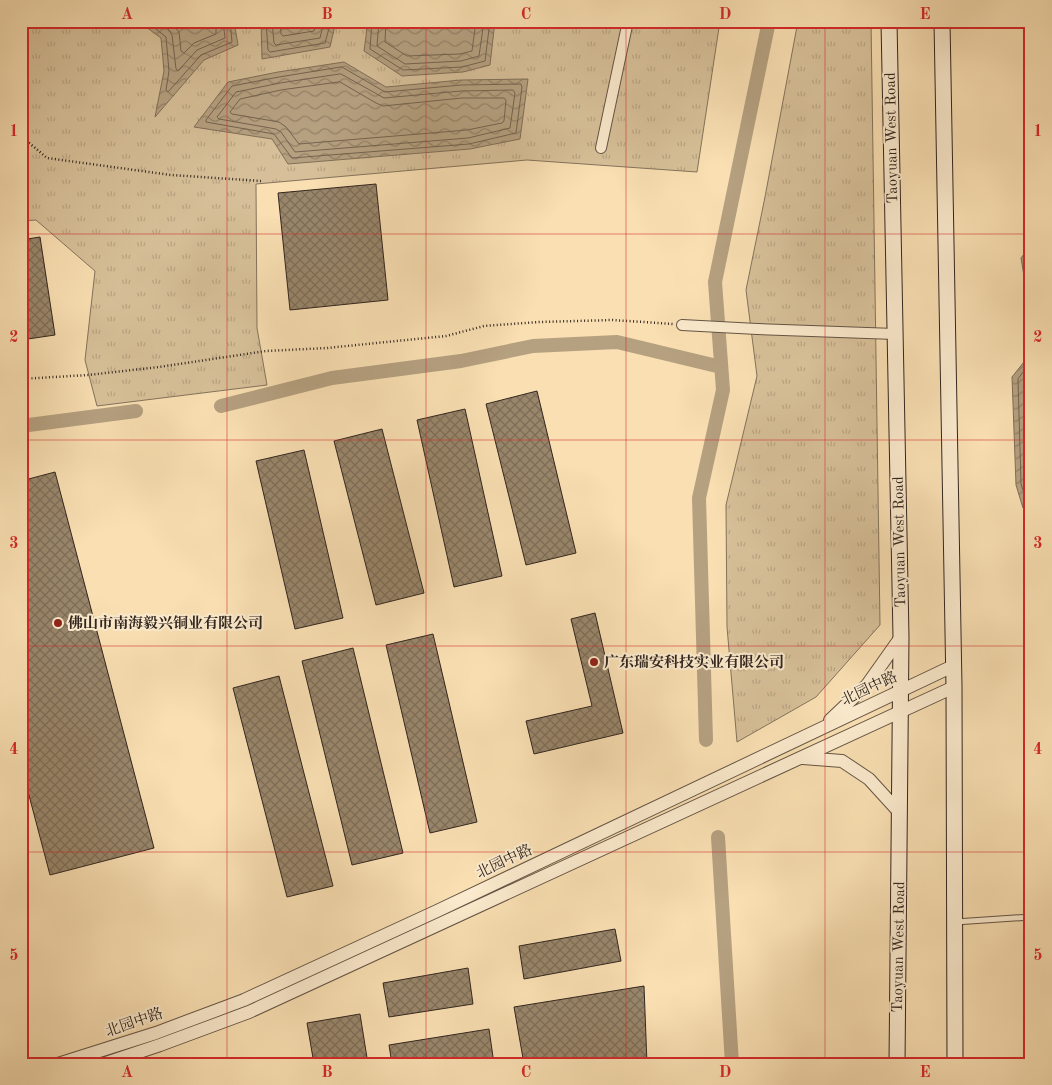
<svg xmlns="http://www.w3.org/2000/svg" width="1052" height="1085" font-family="'Old Standard TT','Noto Serif SC',serif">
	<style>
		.grass { fill: url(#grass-tufts); stroke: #84735c }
		.water { fill: url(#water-waves); stroke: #816f59 }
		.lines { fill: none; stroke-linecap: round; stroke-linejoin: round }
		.shore { stroke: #746350; stroke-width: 1 }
		.canal { stroke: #b5a080; stroke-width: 14 }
		.building { fill: url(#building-cross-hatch); stroke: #32261f }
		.service-casing { stroke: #645444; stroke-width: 7 }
		.minor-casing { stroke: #645444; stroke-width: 12 }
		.tertiary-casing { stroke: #645444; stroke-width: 14 }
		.secondary-casing { stroke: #32261f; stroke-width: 17 }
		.path { stroke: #32261f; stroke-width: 2.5; stroke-dasharray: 1 2.5; stroke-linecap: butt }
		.service { stroke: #fbeacd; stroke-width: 5 }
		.minor { stroke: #fbeacd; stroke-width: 10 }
		.tertiary { stroke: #fbeacd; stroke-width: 12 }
		.secondary { stroke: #fbeacd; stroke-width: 15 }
		.grid { fill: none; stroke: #d62828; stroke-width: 1; stroke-opacity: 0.55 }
		.poi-dot { fill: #8f2418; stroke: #fbeacd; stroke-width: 2 }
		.labels { text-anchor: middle; stroke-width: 4; stroke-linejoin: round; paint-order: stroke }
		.street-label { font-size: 15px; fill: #32261f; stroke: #fbeacd }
		.poi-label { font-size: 15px; font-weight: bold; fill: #32261f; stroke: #fbeacd; text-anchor: start }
		.neatline { fill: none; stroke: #d62828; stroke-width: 2 }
		.grid-label { font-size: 16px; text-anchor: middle; font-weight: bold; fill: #d62828 }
	</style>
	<defs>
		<pattern id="grass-tufts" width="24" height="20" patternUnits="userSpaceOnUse" patternTransform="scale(1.25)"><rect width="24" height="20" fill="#d7c099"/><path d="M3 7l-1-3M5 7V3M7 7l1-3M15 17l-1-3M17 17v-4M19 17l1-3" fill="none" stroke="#b9a583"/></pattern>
		<pattern id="water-waves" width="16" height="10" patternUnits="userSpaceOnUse" patternTransform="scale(1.25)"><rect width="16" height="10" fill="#b5a080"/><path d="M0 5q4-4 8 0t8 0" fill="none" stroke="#948268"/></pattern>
		<pattern id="building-cross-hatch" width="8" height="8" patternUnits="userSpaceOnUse" patternTransform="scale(1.25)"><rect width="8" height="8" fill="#99866b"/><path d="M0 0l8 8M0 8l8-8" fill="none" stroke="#7d6d57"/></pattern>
	</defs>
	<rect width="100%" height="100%" fill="#f9dfb2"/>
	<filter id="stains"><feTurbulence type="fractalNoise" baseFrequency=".004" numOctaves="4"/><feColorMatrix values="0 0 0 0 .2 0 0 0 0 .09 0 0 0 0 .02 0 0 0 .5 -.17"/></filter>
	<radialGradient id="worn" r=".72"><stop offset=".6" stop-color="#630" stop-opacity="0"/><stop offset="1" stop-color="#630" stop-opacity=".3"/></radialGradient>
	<path class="grass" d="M21 21H720L697 172 527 160 256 184 257 328 267 385 97 406 85 360 95 271 36 220 21 221Z
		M798 21H871L880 625 816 697 737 742 727 627 726 505 757 376 746 290 765 197Z"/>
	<path class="water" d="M138 21H234L238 45 204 60 155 117 164 71 161 38Z
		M261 21H336L330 47 262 59Z
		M368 21H495L490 65 463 72 402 76 364 51Z
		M344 62 386 87 461 80 528 79 520 139 470 149 288 164 272 139 194 127 228 82 278 72Z
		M1031 245V297L1027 294 1021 258Z
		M1031 353V515L1023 508 1016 485 1012 377Z"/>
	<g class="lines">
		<path class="shore" d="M146 21 166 37 169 71 166 90 168 92 201 55 232 42 230 21
			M157 21 168 29 172 35 176 69 178 71 197 50 225 38 223 21
			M169 21 179 32 181 51 184 53 194 43 216 34V21
			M266 21 268 50 270 52 325 43 331 21
			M272 21 274 43 276 45 320 38 324 21
			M280 21 281 34 283 36 314 31 317 21
			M372 21 370 49 403 70 462 67 485 61 490 21
			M379 21 377 46 405 64 461 61 479 56 484 21
			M386 21 385 42 407 56 460 54 472 51 476 21
			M342 67 385 92 461 85 521 84 522 87 516 133 469 144 292 158 274 134 206 122V120L232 86 279 77Z
			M341 74 384 98 461 91 513 90 515 93 510 128 468 138 295 152 281 132 276 129 219 119 217 117 236 92 280 83Z
			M340 82 376 103 383 106 462 98H504L506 100 504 121 502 123 467 130 299 144 286 127 279 122 232 114 230 112 240 99 281 90Z
			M1031 361 1018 379 1021 484 1028 505 1031 509
			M1031 371 1024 381 1027 483 1031 495"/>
		<path class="canal" d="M221 406 332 378 461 361 533 346 617 342 721 367
			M21 426 136 411
			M706 740 699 498 723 390 715 282 769 21
			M718 837 732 1064"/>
	</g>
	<path class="building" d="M376 184 388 300 290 310 278 193Z
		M40 237 55 335 21 340V240Z
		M537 391 576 553 526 565 486 404Z
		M465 409 502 576 454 587 417 420Z
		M382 429 424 593 376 605 334 441Z
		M304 450 343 618 295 629 256 461Z
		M55 472 154 848 50 875 21 765V481Z
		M595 613 623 733 534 754 526 721 592 706 571 619Z
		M433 634 477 822 430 833 386 645Z
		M353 648 403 853 352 865 302 661Z
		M279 676 333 886 287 897 233 688Z
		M615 929 621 961 524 979 519 946Z
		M468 968 473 1004 389 1017 383 983Z
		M644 986 647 1064H524L514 1007Z
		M360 1014 368 1064H314L307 1023Z
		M489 1029 494 1064H392L389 1045Z"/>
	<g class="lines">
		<defs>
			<path id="service" d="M955 922 1031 917"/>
			<path id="minor" d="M601 148 628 21
				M682 325 757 329 895 334"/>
			<path id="tertiary" d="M830 720 867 685 901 637
				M803 758 842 761 869 779 900 813
				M58 1064 156 1033 244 1000 437 911 953 666
				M103 1064 160 1045 249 1012 954 687"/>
			<path id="secondary" d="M889 21 901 637 897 1064
				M942 21 954 687 955 1064"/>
		</defs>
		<use href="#service" class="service-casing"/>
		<use href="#minor" class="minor-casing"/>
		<use href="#tertiary" class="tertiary-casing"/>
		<use href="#secondary" class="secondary-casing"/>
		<path class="path" d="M21 136 47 158 171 175 261 181
			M21 379 88 375 159 367 266 351 327 348 446 336 484 326 539 322 613 320 673 324"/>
		<use href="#service" class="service"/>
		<use href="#minor" class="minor"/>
		<use href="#tertiary" class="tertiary"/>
		<use href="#secondary" class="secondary"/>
	</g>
	<path class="grid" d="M227 21V1064M426 21V1064M626 21V1064M825 21V1064M21 234H1031M21 440H1031M21 646H1031M21 852H1031"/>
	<g class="poi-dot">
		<circle cx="58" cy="623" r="5"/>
		<circle cx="594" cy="662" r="5"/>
	</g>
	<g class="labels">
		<g class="street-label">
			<text transform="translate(891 138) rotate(-91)" y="5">Taoyuan West Road</text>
			<text transform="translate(899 542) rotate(-91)" y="5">Taoyuan West Road</text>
			<text transform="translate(869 688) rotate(-25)" y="5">北园中路</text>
			<text transform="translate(504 861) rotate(-25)" y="5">北园中路</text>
			<text transform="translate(898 947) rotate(-89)" y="5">Taoyuan West Road</text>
			<text transform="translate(134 1022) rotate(-19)" y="5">北园中路</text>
		</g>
		<g class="poi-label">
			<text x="68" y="628">佛山市南海毅兴铜业有限公司</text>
			<text x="604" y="667">广东瑞安科技实业有限公司</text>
		</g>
	</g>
	<rect width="1052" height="1085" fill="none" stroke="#f9dfb2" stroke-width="55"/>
	<rect x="28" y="28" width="996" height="1030" class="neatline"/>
	<g class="grid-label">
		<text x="127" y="19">A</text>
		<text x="327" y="19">B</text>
		<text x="526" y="19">C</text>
		<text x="725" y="19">D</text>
		<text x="925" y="19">E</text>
		<text x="14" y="136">1</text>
		<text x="1038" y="136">1</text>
		<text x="14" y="342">2</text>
		<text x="1038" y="342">2</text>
		<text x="14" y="548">3</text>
		<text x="1038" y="548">3</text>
		<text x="14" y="754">4</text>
		<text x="1038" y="754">4</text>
		<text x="14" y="960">5</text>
		<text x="1038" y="960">5</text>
		<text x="127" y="1077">A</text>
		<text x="327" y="1077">B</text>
		<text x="526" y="1077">C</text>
		<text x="725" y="1077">D</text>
		<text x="925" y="1077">E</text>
	</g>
	<rect width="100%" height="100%" filter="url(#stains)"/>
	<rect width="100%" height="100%" fill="url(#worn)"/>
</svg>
